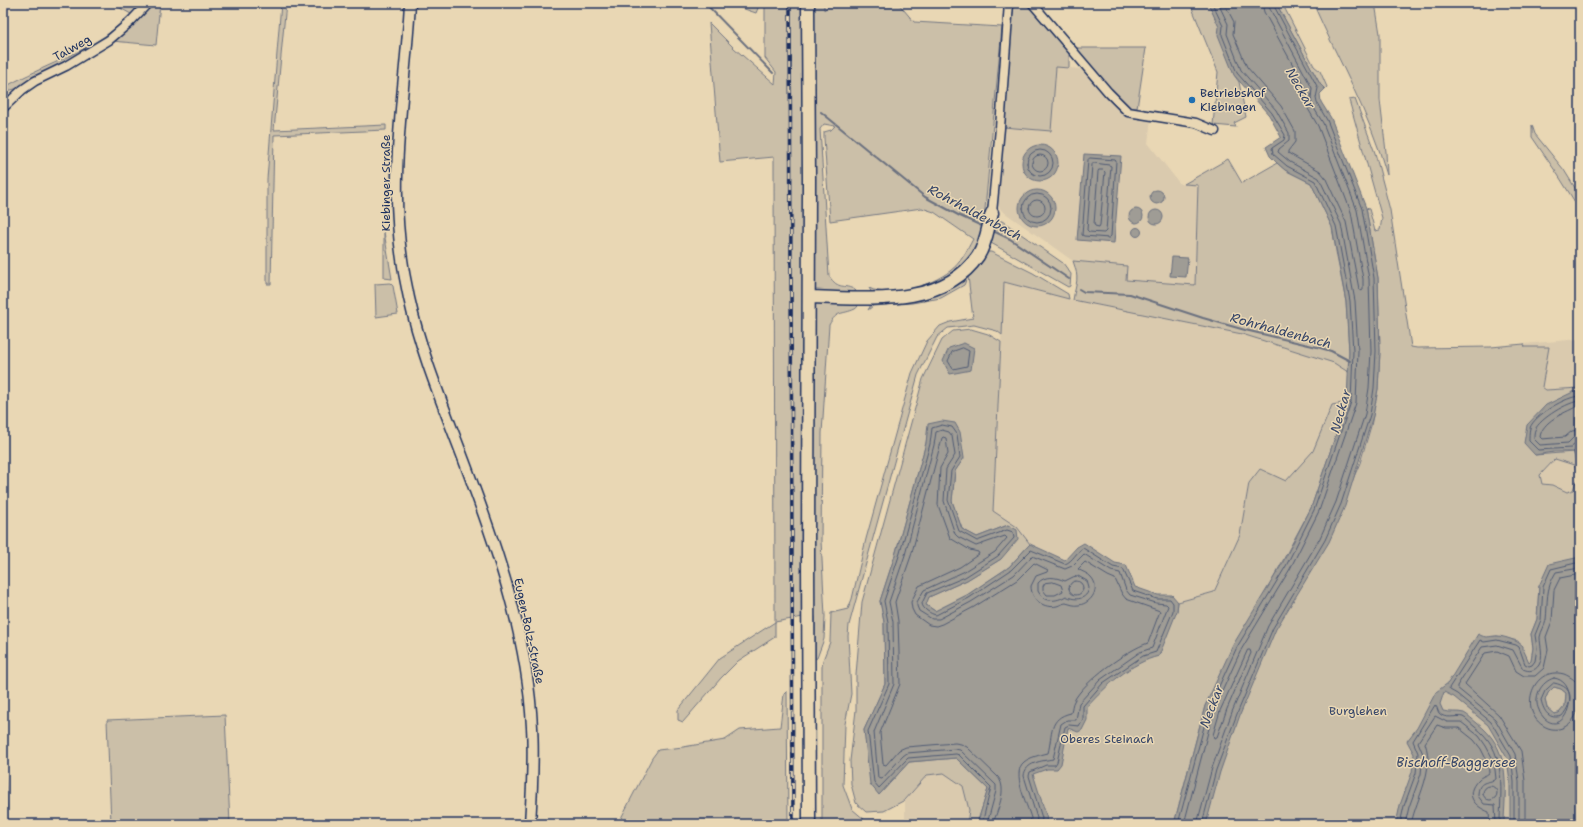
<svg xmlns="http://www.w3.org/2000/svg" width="1583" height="827" font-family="'Shantell Sans',sans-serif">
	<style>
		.built { fill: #dacaae }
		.green { fill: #cbbfa8; stroke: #737783 }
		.water { fill: #9f9c95; stroke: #6a707f; fill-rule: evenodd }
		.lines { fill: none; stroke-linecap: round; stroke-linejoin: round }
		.shore { stroke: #505b74; stroke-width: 1 }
		.stream { stroke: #6a707f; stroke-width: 2 }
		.minor-casing { stroke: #1b2f5e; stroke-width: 11 }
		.tertiary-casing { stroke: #1b2f5e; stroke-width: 13 }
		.primary-casing { stroke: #1b2f5e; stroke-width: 15 }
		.minor { stroke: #e9d7b4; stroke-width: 8 }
		.tertiary { stroke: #e9d7b4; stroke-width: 10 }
		.primary { stroke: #e9d7b4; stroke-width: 12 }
		.rail-casing { stroke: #1b2f5e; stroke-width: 3.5 }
		.rail { stroke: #e9d7b4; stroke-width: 2; stroke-dasharray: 6; stroke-linecap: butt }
		.poi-dot { fill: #1f6fb2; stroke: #e9d7b4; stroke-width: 1.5 }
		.labels { text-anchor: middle; stroke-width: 3; stroke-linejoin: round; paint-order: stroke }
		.street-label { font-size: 12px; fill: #1b2f5e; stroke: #e9d7b4 }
		.poi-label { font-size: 12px; fill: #1b2f5e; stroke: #e9d7b4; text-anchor: start }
		.park-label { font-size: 12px; fill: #354569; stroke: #e9d7b4 }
		.water-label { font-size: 13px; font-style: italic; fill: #354569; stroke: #e9d7b4 }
	</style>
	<rect width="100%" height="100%" fill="#e9d7b4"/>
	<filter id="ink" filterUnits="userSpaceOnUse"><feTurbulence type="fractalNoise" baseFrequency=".025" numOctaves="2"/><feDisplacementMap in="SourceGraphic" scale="8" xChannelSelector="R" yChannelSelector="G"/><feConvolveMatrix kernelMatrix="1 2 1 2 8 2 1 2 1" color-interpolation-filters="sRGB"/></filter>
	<g filter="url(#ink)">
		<path class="built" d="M1056 67 1081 69 1125 116 1151 119 1148 143 1180 184 1198 185 1195 285 1125 280 1126 266 1073 261 1001 210 997 204 1003 127Z
			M1004 282 1073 300 1242 334 1334 363 1348 372 1347 402 1332 405 1313 451 1286 482 1260 469 1249 483 1240 535 1214 592 1178 602 1172 595H1158L1135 587 1126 565 1115 563 1084 543 1077 547 1065 560 1030 544 1017 527 993 511Z
			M1580 339V388L1546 390 1537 383 1529 370 1524 344Z
			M1555 459 1574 465 1576 470 1580 469V482H1576L1573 490 1567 492 1552 485 1542 484 1540 475Z
			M944 773 963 786 969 810 967 824H915L905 822V800L927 775Z"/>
		<path class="green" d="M111 3H125L136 9 141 3H146L108 39 23 87 3 92V88C36 69 74 57 105 36 114 30 123 21 131 14Z
			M152 3H160L156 45 112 41Z
			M281 3H286L274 130 386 125V130L274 135 271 284H267V179Z
			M727 3H760L756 13Z
			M765 3H824V10L832 3H898L914 22 1002 27 984 220 980 241 970 258 953 275 918 291 872 293 869 288C891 299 932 285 950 271 961 263 967 250 973 239L934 212 922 208 830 221 824 138V132L831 130 835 126 824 124 820 129 829 276C839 291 844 283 855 290 861 294 860 307 855 309 842 315 837 310 829 325L822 433 821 541 825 616 824 639 817 658 815 659V617L814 615 775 622V637L738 661 721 678 683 722 678 720V710L720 658 775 622 774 157 720 162 709 23 734 48 775 84 776 72 765 58Z
			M1012 3H1028L1069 52V68L1056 67 1051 131 1003 127Z
			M1190 3H1208L1220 27 1234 75 1239 82 1246 117 1234 123 1236 127 1213 125 1218 72Z
			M1276 3H1282L1314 66 1320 71 1327 87 1325 89 1320 84Z
			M1313 3H1375L1380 34V100L1386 152 1387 175C1370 114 1338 60 1313 3Z
			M1075 48H1146L1137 108H1128L1110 90Z
			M1355 99 1375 153 1390 210 1411 347 1417 348 1491 347 1524 344 1525 347H1549L1542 387 1546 390 1580 388V392H1573L1535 455 1574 452 1580 443V469L1576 470 1574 465 1555 459 1540 475 1542 484 1552 485 1567 492 1573 490 1576 481 1580 482V557L1539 586 1537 619 1531 634 1533 648 1531 660 1529 663 1518 641 1497 636 1484 638 1580 824H1202L1212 781 1268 638 1331 529 1360 463 1371 426 1378 389 1380 351 1378 278 1366 208 1369 209 1375 231 1380 230 1382 218 1349 100Z
			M1532 125 1535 134 1564 170 1580 196V210L1558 175 1532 137Z
			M1228 159 1242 183 1277 163 1285 170 1311 183 1332 227 1337 257 1346 302 1349 351 1348 372 1334 363 1242 334 1073 300C1076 282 1080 280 1073 261L1127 266 1126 280 1195 285 1198 185 1184 184Z
			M997 221H1002L1063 263 1071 274 1070 286 1068 287 991 243V239L992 238Z
			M384 232 392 279 384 278Z
			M985 252H991L1033 273 1068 294 1069 299 1004 282 1002 335 997 331 974 325 948 328 937 337 918 375 849 625 848 636 851 694 845 724 843 785 852 809 865 820 901 819 905 822 908 823V824H822V667L823 660 830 642 831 613 848 609 852 599 866 539 912 373 927 341 940 326 950 322 973 318 968 276 964 285 941 298 912 303 873 306 868 310 872 303 918 299Z
			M390 283 393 286 398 314 376 317 375 284Z
			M971 329 988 334 1001 342 993 511 1017 527 1030 544 1009 567 967 595 935 611 925 604 929 597 967 580 1001 559 1008 525 977 537 962 529 952 501 955 471 964 458 929 424 926 443 896 552 880 601 884 622 885 684 864 730 879 795 909 762 956 758 988 789 977 824H967L969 810 963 786 944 773 927 775 905 800 884 811 866 812 856 803 851 784 850 761 856 710V675L862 602 923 379 942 340 953 331Z
			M1347 402 1311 508 1205 706 1174 824H1031L1021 685 1177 611 1178 602 1214 592 1240 535 1249 483 1260 469 1286 481 1313 451 1332 405Z
			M1554 687 1561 689 1566 693 1565 706 1559 713 1553 714 1547 708 1545 700 1548 693Z
			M787 691 788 824H618L652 758 658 750 683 747 725 740 740 730 780 727 784 694Z
			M225 715 230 824H111L107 720Z
			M3 745 8 824H3Z"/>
		<path class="water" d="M1208 3H1276L1320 84 1325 89 1320 94 1321 102 1331 118 1366 208 1378 278 1380 351 1378 389 1373 416 1345 506 1329 542 1276 629 1240 715 1220 772 1206 824H1174L1205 706 1233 645 1282 564 1311 508 1347 402 1349 351 1346 302 1332 227 1311 183 1285 170 1277 163 1270 156 1266 147 1281 137 1269 115 1234 75 1218 35 1219 27Z
			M1022 163a18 18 0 1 1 36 0a18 18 0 1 1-36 0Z
			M1084 154 1121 156 1114 243 1077 240Z
			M1150 197a7 7 0 1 1 14 0a7 7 0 1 1-14 0Z
			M1019 208a18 18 0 1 1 36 0a18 18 0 1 1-36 0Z
			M1129 216a7 7 0 1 1 14 0a7 7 0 1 1-14 0Z
			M1149 217a7 7 0 1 1 14 0a7 7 0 1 1-14 0Z
			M1132.5 232a4.5 4.5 0 1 1 9 0a4.5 4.5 0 1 1-9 0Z
			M1172 257 1188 258 1186 277 1170 276Z
			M964 343 974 348 971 370 950 374 943 361 949 348Z
			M1573 392H1580V443L1574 452H1554L1535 455 1524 443 1527 425 1546 405Z
			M942 421 955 423 960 432 964 458 955 471 952 501 962 529 977 537 1008 525 1017 530 1018 539 1001 559 967 580 929 597 926 605 935 611 967 595 1009 567 1030 544 1065 560 1077 547 1084 543 1115 563 1126 565 1135 587 1158 595H1172L1178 602 1177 611 1159 656C1130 663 1106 686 1087 707V720L1082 730 1078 732 1068 728 1061 764 1057 769H1047L1033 774 1047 818 1045 824H977L988 789 956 758 909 762 879 795 870 784 864 730 885 684 884 622 880 601 896 552 926 443 928 424Z
			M1580 557V824H1511L1510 821V782L1507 758 1488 725 1454 697 1444 692 1440 704 1443 711C1450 713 1457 711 1464 713 1468 715 1473 720 1477 723 1510 748 1506 782 1504 820L1506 824H1396L1400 805 1412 772 1414 754 1407 741 1417 728 1436 692 1448 683 1478 634C1487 639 1488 636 1497 636 1504 636 1518 641 1523 646V649L1529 662 1531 660 1533 648 1531 634 1537 619 1539 586 1549 564ZM1554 687 1561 689 1566 693 1565 706 1559 713 1554 714 1547 708 1545 700 1548 693Z"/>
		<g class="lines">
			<path class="shore" d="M1224 3 1234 22 1233 34 1247 67 1281 106 1295 131V142L1288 151V153L1320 171 1325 177 1346 222 1359 289 1362 291 1363 289V279L1351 212 1318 126 1307 107 1305 98 1306 89 1264 12 1262 3
				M1027 163a13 13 0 1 1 26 0a13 13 0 1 1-26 0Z
				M1032 163a8 8 0 1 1 16 0a8 8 0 1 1-16 0Z
				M1090 158 1115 160 1116 161 1111 236 1109 238 1084 236 1082 235 1088 160Z
				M1094 163 1109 165 1111 166 1106 231 1104 233 1089 232 1087 230 1092 165Z
				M1099 170H1103L1105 172 1100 225 1099 227 1095 226 1094 224 1098 172Z
				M1023 208a14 14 0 1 1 28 0a14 14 0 1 1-28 0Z
				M1029 208a8 8 0 1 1 16 0a8 8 0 1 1-16 0Z
				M963 348 969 351 967 366 953 369 948 361 952 352Z
				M1580 396C1567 396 1534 415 1530 428 1529 432 1529 437 1529 441L1538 450 1571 448 1576 442 1580 441
				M1580 401C1569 401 1539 419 1535 430 1534 432 1534 436 1534 439L1540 445 1568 443 1574 437 1580 436
				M1580 407H1576C1564 413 1542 421 1540 437L1542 439 1565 437 1572 431 1580 430
				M1078 576 1087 581 1089 588C1087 600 1075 601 1066 596 1056 602 1044 603 1038 591V583C1045 575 1056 577 1065 581L1073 577Z
				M1069 588a7 7 0 1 1 14 0a7 7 0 1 1-14 0Z
				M1053 582 1061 585 1063 591 1055 595H1047L1043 590V586L1045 583Z
				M1248 650H1250L1251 653 1227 709 1217 737 1214 738 1213 735 1220 711Z
				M1554 678C1583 682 1567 740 1544 718 1542 715 1540 714 1539 710 1533 698 1540 682 1554 678Z
				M1554 683C1575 687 1573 702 1562 716 1549 720 1544 712 1541 700L1545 691Z
				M1580 688C1577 681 1571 677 1564 674 1530 665 1517 716 1548 728 1565 734 1578 718 1580 703
				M1483 793a7 7 0 1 1 14 0a7 7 0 1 1-14 0Z
				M982 824 991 787 959 755 956 754 908 758 879 788 874 782 868 731 889 684 888 622 884 601 900 553 930 444 932 428 942 425 952 427 957 434 960 457 951 471 948 500 959 531 977 541 1007 530 1013 532 1014 538 998 556 965 577 927 593 922 603C922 609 931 614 936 615L969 598 1011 570 1031 550 1065 564C1073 561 1076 552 1083 548L1113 567 1123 569 1133 591 1157 599H1170L1173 603V611L1156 652 1143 656 1103 683 1083 706V719L1079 726 1069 725 1065 727 1057 762 1055 765H1046L1030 772 1029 776 1042 818 1041 824
				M987 824 996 791V785L960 750 955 749 907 753 903 756 882 779 878 778 874 732 894 684 893 622 889 602 905 555 934 445 936 432 942 430 949 432 952 436 955 455 946 469 944 501 955 534 958 537 976 546 1005 536 1007 538 995 552 963 572 924 590 917 602V606L919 611 932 619H939L971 602 1014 575 1032 556 1065 569 1072 566 1084 554 1111 571 1120 573 1126 590 1130 595 1156 603 1166 604 1168 606 1152 648 1140 652 1100 680 1079 703 1076 720H1067L1061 724 1053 759C1042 761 1025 762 1024 776L1037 818 1036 824
				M993 824C997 810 1008 790 998 777L967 747 961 744 955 743 906 747 899 750 886 765 883 764 880 733 900 684 898 621 895 602 911 556 942 438 943 437 946 438 948 454 940 468 938 505 950 538 970 550 978 552 979 554 960 567 919 586 911 602 912 609 915 615 929 625 936 626 942 624 974 607 1017 580 1034 563 1048 570 1047 572 1036 576 1031 586C1031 600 1044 609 1057 606 1060 605 1064 603 1066 603 1070 604 1074 606 1079 605 1092 603 1101 588 1091 577 1088 573 1082 572 1078 569L1085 562 1108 576 1115 579 1122 594 1126 599 1160 611 1148 643C1127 650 1084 681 1074 701 1072 704 1072 709 1071 713 1048 718 1053 734 1048 753 1040 755 1030 757 1024 762 1011 772 1027 804 1031 818L1030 824
				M1178 824 1209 708 1237 647 1286 566 1314 510 1351 402 1353 351 1350 301 1336 226 1315 181 1287 166 1273 154 1272 148 1284 140 1285 135 1272 113 1237 73 1222 35 1223 26 1212 3
				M1184 824 1214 709 1241 650 1290 569 1319 511 1356 403 1358 351 1355 301 1341 224 1319 178 1290 162 1278 152 1279 149 1289 141V133L1276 110 1241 70 1227 34 1228 24 1218 3
				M1197 824 1212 768 1232 712 1268 626 1320 538 1336 502 1365 414 1369 388 1371 351 1369 279 1357 210 1323 123 1312 105 1311 98 1312 88 1270 9 1268 3
				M1202 824 1216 770 1237 714 1273 628 1325 540 1341 504 1370 415 1374 388 1376 351 1374 278 1362 209 1327 120 1317 103 1316 98 1318 88 1274 6 1273 3
				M1400 824 1404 806 1416 773 1418 753 1413 741 1435 705C1438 708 1437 710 1439 713 1445 720 1456 715 1463 717 1467 719 1471 724 1475 727 1506 750 1501 785 1500 820L1502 824
				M1405 824 1409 807 1421 774 1423 754 1418 742 1435 716 1447 722H1461L1479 736 1486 746 1494 761 1496 779C1488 784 1478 779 1478 796L1484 804 1495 805 1496 824
				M1411 824C1417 796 1435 772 1425 743L1437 725 1446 728H1459L1474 740 1481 749 1488 763 1489 773C1486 776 1481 776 1478 780 1464 795 1474 806 1489 812L1490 824
				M1514 824V782L1511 756 1491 722 1457 694 1450 690 1449 688 1480 640 1484 642 1497 640 1516 645 1519 647 1525 664 1529 666 1532 665 1535 661 1537 648 1535 635 1541 620 1543 587 1551 569 1580 562
				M1519 824V781L1515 754 1495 719 1457 688V686L1482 647 1497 645 1513 650 1523 669C1529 672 1535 671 1539 665 1544 656 1540 646 1540 637 1541 631 1545 626 1546 620 1548 601 1545 590 1556 572L1580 568
				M1525 824V781L1521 751 1499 715 1465 684 1485 653 1497 651 1509 656 1516 671 1524 676H1535L1544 668 1548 650 1546 637 1552 621 1554 590 1560 578 1580 574"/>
			<path class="stream" d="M705 3 773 73
				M821 112 925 197 960 216 984 227
				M991 230 1010 239 1069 279
				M1079 289 1084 292 1130 294 1203 318 1245 330 1317 347 1331 351 1350 361
				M1574 452 1579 471"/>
			<defs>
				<path id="minor" d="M1032 3 1108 92 1128 112 1196 123 1215 131
					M3 108 22 90 35 81 66 66 109 40 130 22 148 3
					M992 213 1000 128 1009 3"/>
				<path id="tertiary" d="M410 3C407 61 398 118 397 176 396 217 400 258 409 298 423 362 451 423 473 485 502 563 528 644 532 727 534 759 532 792 530 824"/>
				<path id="primary" d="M808 3 809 180 808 557 809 824
					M809 297C864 298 942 309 978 256 986 244 988 227 992 213"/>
			</defs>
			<use href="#minor" class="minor-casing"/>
			<use href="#tertiary" class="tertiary-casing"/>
			<use href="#primary" class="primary-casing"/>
			<use href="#minor" class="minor"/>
			<use href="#tertiary" class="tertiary"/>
			<use href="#primary" class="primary"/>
			<defs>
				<path id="rail" d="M790 3 793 824"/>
			</defs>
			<use href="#rail" class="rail-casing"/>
			<use href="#rail" class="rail"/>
		</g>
	</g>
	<circle class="poi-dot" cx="1192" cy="100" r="4"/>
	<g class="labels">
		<g class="street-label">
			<text transform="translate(72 48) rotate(-29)" y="4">Talweg</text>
			<text transform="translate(386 183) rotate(-90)" y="4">Kiebinger Straße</text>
			<text transform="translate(529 631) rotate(78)" y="4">Eugen-Bolz-Straße</text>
		</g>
		<g class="poi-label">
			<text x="1200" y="97">Betriebshof<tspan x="1200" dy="14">Kiebingen</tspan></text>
		</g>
		<g class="park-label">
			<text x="1358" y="715">Burglehen</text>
			<text x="1107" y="743">Oberes Steinach</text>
		</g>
		<g class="water-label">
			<text transform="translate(1301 88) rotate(60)" y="5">Neckar</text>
			<text transform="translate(975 212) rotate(28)" y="5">Rohrhaldenbach</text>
			<text transform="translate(1281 330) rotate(15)" y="5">Rohrhaldenbach</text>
			<text transform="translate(1340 411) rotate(-74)" y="5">Neckar</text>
			<text transform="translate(1211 706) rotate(-69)" y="5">Neckar</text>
			<text x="1456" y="767">Bischoff-Baggersee</text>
		</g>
	</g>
	<rect width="1583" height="827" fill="none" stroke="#e9d7b4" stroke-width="16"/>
	<rect x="8" y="8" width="1567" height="811" fill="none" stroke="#1b2f5e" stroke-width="1.5" filter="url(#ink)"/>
</svg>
